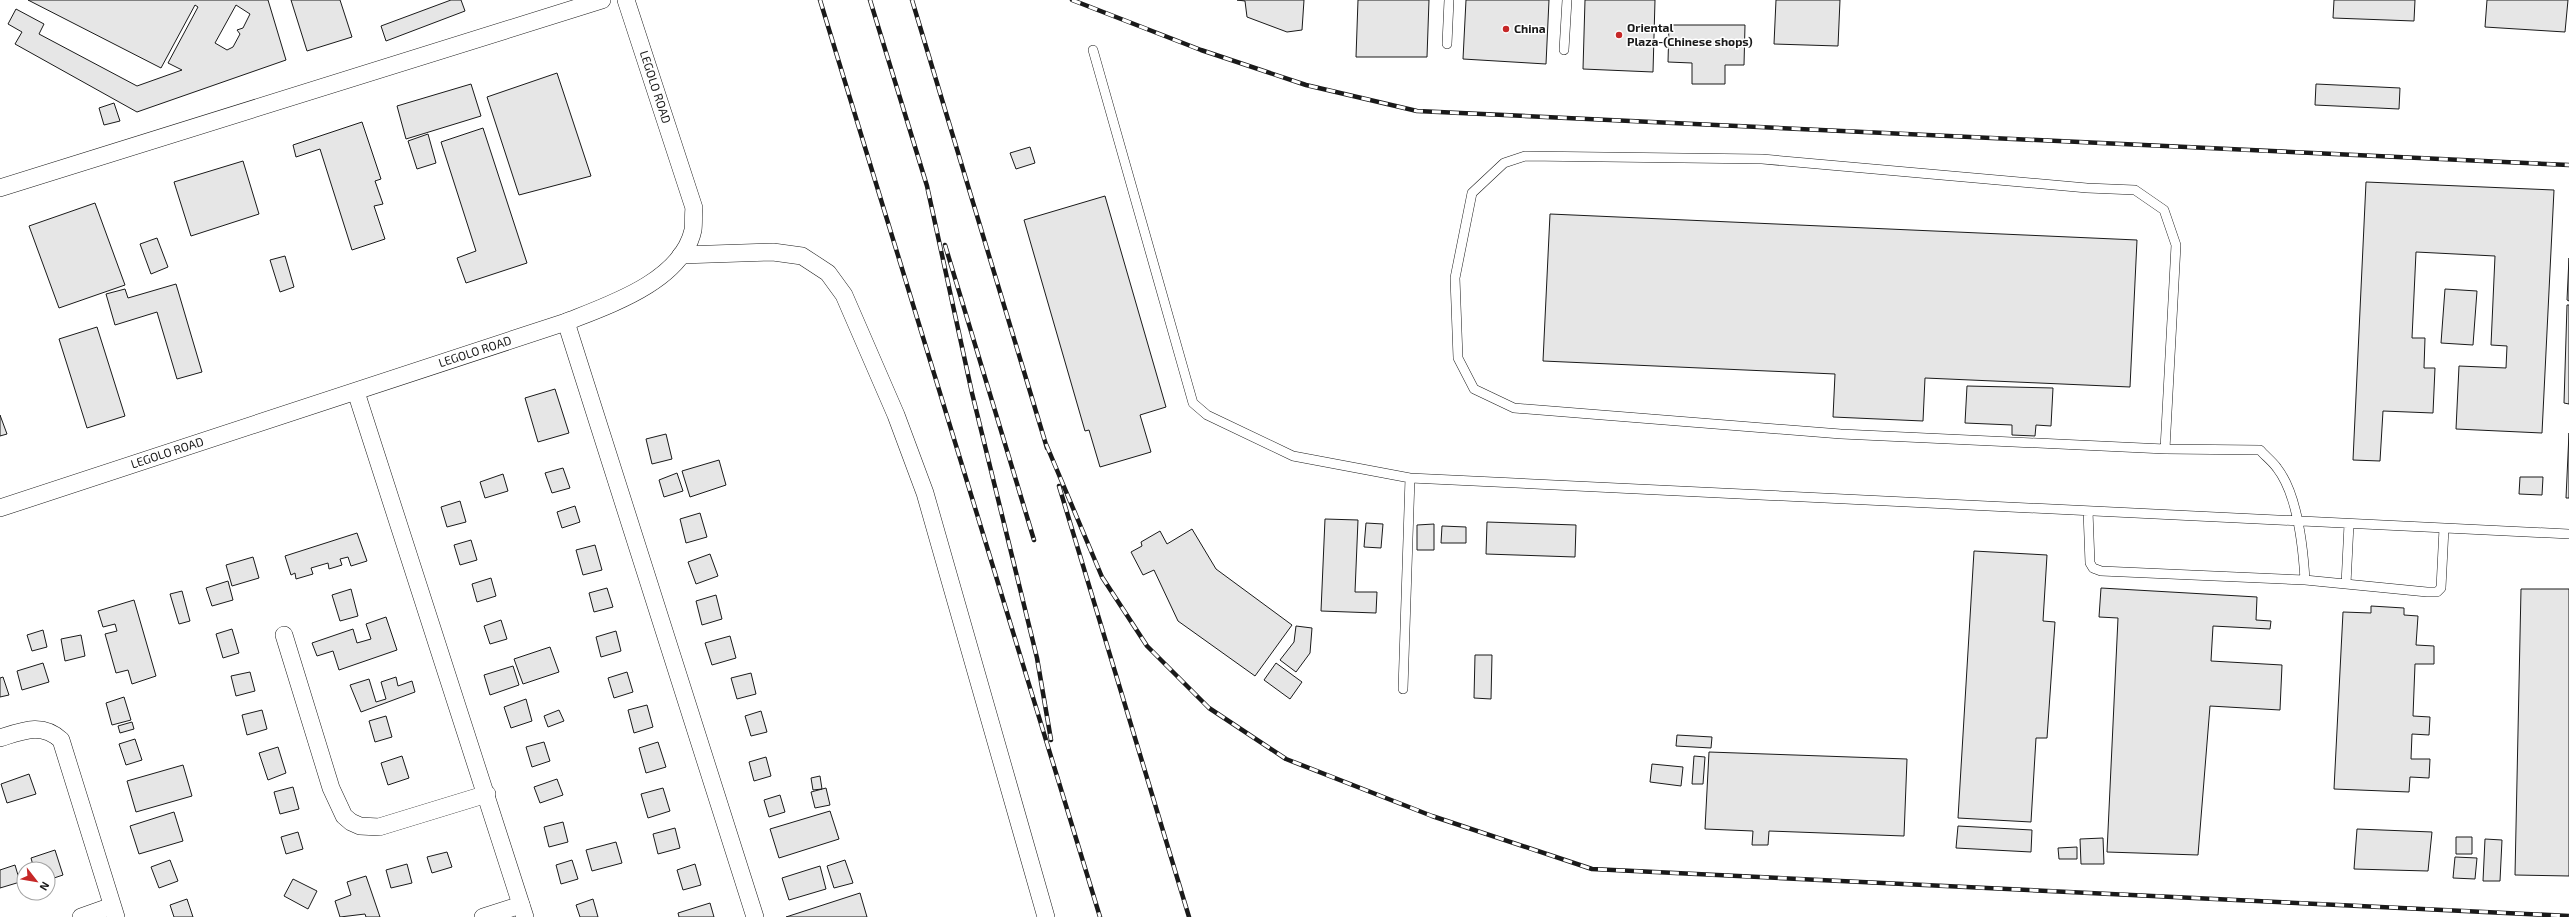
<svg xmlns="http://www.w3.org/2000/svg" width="2569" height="917" font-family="'Exo 2',sans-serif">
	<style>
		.building { fill: #e6e6e6; stroke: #1a1a1a; fill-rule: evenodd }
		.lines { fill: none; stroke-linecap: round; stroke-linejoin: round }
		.lane-casing { stroke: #1a1a1a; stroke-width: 10 }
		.street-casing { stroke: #1a1a1a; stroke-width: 18 }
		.lane { stroke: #fff; stroke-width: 9 }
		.street { stroke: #fff; stroke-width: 17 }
		.rail-casing { stroke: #1a1a1a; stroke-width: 4.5 }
		.rail { stroke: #fff; stroke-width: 3; stroke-dasharray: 9; stroke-linecap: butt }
		.poi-dot { fill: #c62828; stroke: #fff; stroke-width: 1.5 }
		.labels { text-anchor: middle; stroke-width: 3; stroke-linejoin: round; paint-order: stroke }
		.poi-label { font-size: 12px; font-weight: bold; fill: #1a1a1a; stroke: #fff; text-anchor: start }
		.street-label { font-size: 12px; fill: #1a1a1a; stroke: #fff }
	</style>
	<rect width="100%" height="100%" fill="#fff"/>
	<path class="building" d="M28 0H268L286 60 137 112 15 44 22 32 8 24 16 9 44 24 39 34 137 86 182 70 168 63 198 7 195 5 161 68ZM236 5 250 14 243 28 237 30 240 34 233 47 227 50 215 43Z
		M291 0H340L352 37 307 51Z
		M451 0H461L465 11 386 41 381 26Z
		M1237 0H1304L1302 30 1287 32 1247 17 1245 1Z
		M1358 0H1429L1427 57H1356Z
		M1466 0H1549L1546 64 1463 59Z
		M1585 0H1655L1653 72 1583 69Z
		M1776 0H1840L1838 46 1774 44Z
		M2334 0H2415L2414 21 2333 18Z
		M2487 0H2568L2565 32 2485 27Z
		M1669 25H1745L1744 65H1725V84H1692V63L1668 62Z
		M557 73 591 176 519 195 487 97Z
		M471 84 481 116 406 139 397 106Z
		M2316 84 2400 88 2399 109 2315 105Z
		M114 103 120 121 104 125 99 108Z
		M362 122 381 179 375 181 383 204 374 206 385 239 352 250 320 149 296 157 293 145Z
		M483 128 527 263 466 283 457 258 476 251 441 142Z
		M428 134 436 163 417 169 408 141Z
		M1030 147 1035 163 1016 169 1010 153Z
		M243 161 259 214 191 236 174 182Z
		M2366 182 2554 190 2542 433 2456 429 2459 366 2506 368 2507 346 2491 345 2495 256 2416 252 2412 338H2425L2424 368H2435L2433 413 2383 411 2380 461 2353 460Z
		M1105 196 1166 407 1140 415 1151 452 1100 467 1089 430 1085 431 1024 220Z
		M95 203 125 285 59 308 29 226Z
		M1550 214 2137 240 2130 387 1925 378 1923 421 1833 417 1835 374 1543 361Z
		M157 238 168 267 151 274 140 244Z
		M285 256 294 287 280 292 270 260Z
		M2569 258V301L2567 300Z
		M176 284 202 372 177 379 157 312 115 325 106 294 125 289 128 298Z
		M2445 289 2477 291 2473 345 2441 343Z
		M2567 305H2569V404L2564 403Z
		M97 327 125 416 87 428 59 339Z
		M1967 386 2053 388 2051 426 2036 425 2035 436 2012 435V425L1965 423Z
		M555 389 569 433 538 442 525 398Z
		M0 415 7 434 0 436Z
		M2569 433V498H2566Z
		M666 434 672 459 652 464 646 439Z
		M719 460 726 485 690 497 682 471Z
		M563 468 570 488 552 493 545 473Z
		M677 473 683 491 664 497 659 480Z
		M503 474 508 491 485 498 480 482Z
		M2520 477H2543L2542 495 2519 494Z
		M460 501 466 522 447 527 441 507Z
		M575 506 580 522 562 528 557 512Z
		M700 513 707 537 686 543 680 519Z
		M1325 519 1358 520 1355 592H1377L1376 613 1321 611Z
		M1487 522 1576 525 1575 557 1486 554Z
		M1366 523 1383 524 1381 548 1364 547Z
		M1434 524V550H1417V525Z
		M1442 526 1466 527V543H1441Z
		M1192 529 1216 569 1292 625 1255 676 1178 621 1154 570 1143 575 1131 552 1142 546 1141 542 1160 531 1167 544Z
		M357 533 367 561 351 566 348 557 340 559 342 565 329 569 328 563 311 568 313 574 296 579 295 573 291 575 285 556Z
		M471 540 477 560 460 565 454 545Z
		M595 545 602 570 583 575 576 550Z
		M1974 551 2047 555 2043 621 2055 622 2047 738H2036L2031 822 1958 818Z
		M710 554 718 576 696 584 688 562Z
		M253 557 259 578 232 586 226 565Z
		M491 578 496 596 477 602 472 584Z
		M228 581 233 600 212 606 206 588Z
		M607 588 613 607 594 612 589 593Z
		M2101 588 2257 597 2256 620 2271 621 2270 629 2213 626 2211 661 2282 665 2280 710 2210 706 2198 855 2107 852 2118 618 2099 617Z
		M351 589 358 616 340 621 332 595Z
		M2521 589H2569V876L2515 875Z
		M182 591 190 621 179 624 170 594Z
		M716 595 722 619 702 625 696 601Z
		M134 600 156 676 132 684 128 670 116 673 105 634 117 631 115 624 103 627 98 611Z
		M2371 606 2404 608V615L2418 616 2416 645 2434 646V664H2415L2413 716 2430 717 2429 735 2412 734 2411 759H2430L2429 778 2410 777 2409 792 2334 789 2343 612 2371 613Z
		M386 617 397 650 339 670 333 651 317 656 312 643 353 629 357 643 371 639 366 624Z
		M501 620 507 639 490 644 484 626Z
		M1296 626 1312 628 1310 653 1296 672 1280 660 1294 642Z
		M232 629 239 653 223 658 216 634Z
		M43 630 47 647 32 651 27 635Z
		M616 631 621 651 601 657 596 637Z
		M81 635 85 656 65 661 61 639Z
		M730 636 736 658 712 665 705 643Z
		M550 647 559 672 523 684 514 659Z
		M1475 655H1492L1491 699 1474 698Z
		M43 663 49 682 22 690 17 671Z
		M1276 663 1302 682 1290 699 1264 680Z
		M513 666 519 685 490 695 484 675Z
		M250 672 255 691 236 696 231 676Z
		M627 672 633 692 614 698 608 678Z
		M751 673 756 694 737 699 731 678Z
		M3 677 9 695 0 697V678Z
		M396 677 398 686 412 681 415 692 361 712 350 685 369 679 376 702 386 699 381 682Z
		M124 697 131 720 112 725 106 703Z
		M526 699 532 721 511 728 504 707Z
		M647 705 653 727 634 733 628 710Z
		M262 710 267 729 247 735 242 715Z
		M559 710 564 721 548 727 544 716Z
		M761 711 767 732 751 736 745 716Z
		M386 716 392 737 375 742 369 721Z
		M132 722 134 729 120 733 118 726Z
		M1677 735 1712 737 1711 748 1676 746Z
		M135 739 142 760 126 765 119 744Z
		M544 742 550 761 532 767 526 747Z
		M658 742 666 767 646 773 639 748Z
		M278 747 286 773 268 780 259 753Z
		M1709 752 1907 759 1904 836 1769 831 1768 845H1752L1753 831 1705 829Z
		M402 756 409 778 388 785 381 763Z
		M1694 756 1705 757 1703 784H1692Z
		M766 757 771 776 754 781 749 762Z
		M1652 764 1683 767 1681 786 1650 782Z
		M183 765 192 796 136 812 127 781Z
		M29 774 36 794 7 803 1 784Z
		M820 776 822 789 813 790 811 778Z
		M557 779 563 795 540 803 534 787Z
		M293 787 299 809 280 814 274 792Z
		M663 788 670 811 648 818 641 794Z
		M826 788 830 805 815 808 811 792Z
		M780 795 785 812 769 817 764 800Z
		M830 811 839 839 779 858 770 829Z
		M174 812 183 841 139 854 130 826Z
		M563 822 568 842 549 847 544 827Z
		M1958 826 2032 830 2031 852 1956 848Z
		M675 828 680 848 658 854 653 834Z
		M2357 829 2432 832 2428 871 2354 869Z
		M298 832 303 849 286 854 281 837Z
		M2456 837H2472V854H2456Z
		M2103 838 2104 864H2081L2080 839Z
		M2485 839 2502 840 2500 881H2483Z
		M616 842 622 863 592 871 586 850Z
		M2077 847V859H2059L2058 848Z
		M55 850 63 875 48 880V869H34L31 858Z
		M447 852 452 867 432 873 427 857Z
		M2455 857 2477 858 2475 879 2453 878Z
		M170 860 178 881 159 888 151 867Z
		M572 860 578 879 561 884 556 865Z
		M845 860 853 883 834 888 827 866Z
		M407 864 412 883 391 888 386 870Z
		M695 864 701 885 683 890 677 870Z
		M15 865 20 882 0 888V870Z
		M820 866 826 889 789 900 782 878Z
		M366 876 380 917H366L365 914 340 917 335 901 351 895 347 882Z
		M293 879 317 891 308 909 284 896Z
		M860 893 867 917H786Z
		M187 899 193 917H174L170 905Z
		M593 899 598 917H580L576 905Z
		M710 903 714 917H679L678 913Z"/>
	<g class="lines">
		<defs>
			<path id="lane" d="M1447 44 1449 0
				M1093 50 1193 403 1207 415 1293 456 1410 478 2569 534
				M1564 50 1567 0
				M2165 449 2176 245 2164 210 2135 190 2087 188 1762 159 1525 156 1504 163 1472 193 1455 278 1458 358 1474 389 1514 408 1841 434 2165 449 2260 450C2265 456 2272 461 2277 468 2298 495 2303 546 2305 580
				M2088 511 2090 563 2093 568 2101 571 2305 580 2427 592H2437L2441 588 2444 528
				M2346 584 2349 524
				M1403 689 1410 478"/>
			<g id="street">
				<path d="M0 188 602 0"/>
				<path d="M681 255 773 252 802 256 828 273 844 295 896 415 925 493 1046 917"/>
				<path d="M566 322 755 917"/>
				<path d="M356 392 525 917"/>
				<path id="s1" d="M0 508 566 322C609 305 682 281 693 230 694 223 693 215 694 208L626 0"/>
				<path d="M284 635 331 788 344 816 351 822 360 826 379 827 487 794"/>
				<path d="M0 738C22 731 42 722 61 740L116 917"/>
				<path d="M81 917 112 906"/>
				<path d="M483 917 521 905"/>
			</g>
		</defs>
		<use href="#lane" class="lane-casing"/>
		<use href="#street" class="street-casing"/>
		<use href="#lane" class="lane"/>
		<use href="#street" class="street"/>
		<defs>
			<path id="rail" d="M820 0 1100 917
				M870 0 927 186 972 393 1037 658 1051 740
				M912 0 1047 448
				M1072 0 1201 50 1306 85 1417 111 2569 165
				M945 245 1034 540
				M1046 444 1102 577 1147 646 1209 708 1286 759 1432 816 1592 869 2569 916
				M1059 486 1189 917"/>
		</defs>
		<use href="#rail" class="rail-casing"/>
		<use href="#rail" class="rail"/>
	</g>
	<g class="poi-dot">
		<circle cx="1506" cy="29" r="4"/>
		<circle cx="1619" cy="35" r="4"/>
	</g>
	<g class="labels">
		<g class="poi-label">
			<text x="1627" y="32">Oriental<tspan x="1627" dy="14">Plaza-(Chinese shops)</tspan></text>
			<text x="1514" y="33">China</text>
		</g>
		<g class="street-label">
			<text transform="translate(655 87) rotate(72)" y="4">LEGOLO ROAD</text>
			<text dy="4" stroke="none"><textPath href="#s1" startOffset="500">LEGOLO ROAD</textPath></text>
			<text dy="4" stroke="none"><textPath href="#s1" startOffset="176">LEGOLO ROAD</textPath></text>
		</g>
	</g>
	<g transform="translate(36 881) rotate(121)"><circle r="19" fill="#ffffff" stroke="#a3a3a3"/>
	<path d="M0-3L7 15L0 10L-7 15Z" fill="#c62828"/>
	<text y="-6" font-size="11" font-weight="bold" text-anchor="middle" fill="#1a1a1a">N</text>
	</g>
</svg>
